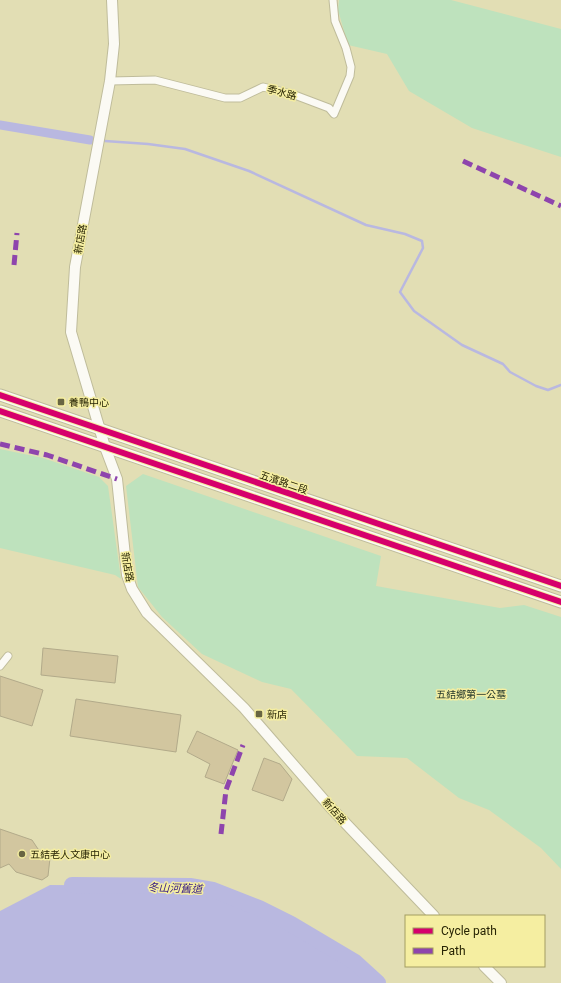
<svg xmlns="http://www.w3.org/2000/svg" width="561" height="983" font-family="Roboto,'Noto Sans TC',sans-serif">
	<style>
		.green { fill: #bee2bd }
		.water { fill: #b9b8e0 }
		.lines { fill: none; stroke-linecap: round; stroke-linejoin: round }
		.stream { stroke: #b9b8e0; stroke-width: 2.5 }
		.canal { stroke: #b9b8e0; stroke-width: 9 }
		.river { stroke: #b9b8e0; stroke-width: 16 }
		.building { fill: #d2c69f; stroke: #b2aa8a }
		.street-casing { stroke: #bfbc9b; stroke-width: 9 }
		.secondary-casing { stroke: #bfbc9b; stroke-width: 12 }
		.primary-casing { stroke: #bfbc9b; stroke-width: 13 }
		.street { stroke: #fbfaf4; stroke-width: 7 }
		.secondary { stroke: #fbfaf4; stroke-width: 10 }
		.primary { stroke: #fbfaf4; stroke-width: 11 }
		.quiet { stroke: #8e44ad; stroke-width: 5; stroke-dasharray: 10 5; stroke-linecap: butt }
		.cycleway-casing { stroke: #f5eea1; stroke-width: 8 }
		.cycleway { stroke: #d6006c; stroke-width: 6 }
		.poi-dot { fill: #686542; stroke: #f5eea1; stroke-width: 1.5 }
		.labels { text-anchor: middle; stroke-width: 3; stroke-linejoin: round; paint-order: stroke }
		.street-label { font-size: 10px; fill: #272404; stroke: #f5eea1 }
		.poi-label { font-size: 10px; fill: #272404; stroke: #f5eea1; text-anchor: start }
		.park-label { font-size: 10px; fill: #1a2f26; stroke: #f5eea1 }
		.water-label { font-size: 11px; font-style: italic; fill: #331885; stroke: #f5eea1 }
	</style>
	<rect width="100%" height="100%" fill="#e2deb4"/>
	<path class="green" d="M339 0H451L561 29V157L472 128 409 91 387 54 348 45 338 10Z
		M0 449 43 458 99 477 108 486 121 579 115 575 0 548Z
		M143 474 381 556 376 586 500 608 524 605 561 617V869L541 848 489 810 459 798 407 758 357 756 291 689 262 682 202 654 162 617 138 587 126 486Z"/>
	<path class="water" d="M50 885 190 886 213 890 259 908 291 924 358 964 378 983H0V911Z"/>
	<g class="lines">
		<path class="stream" d="M105 141 148 144 185 149 249 171 366 225 405 234 422 241 423 248 400 292 414 311 462 345 503 364 510 372 536 386 548 390 561 385"/>
		<path class="canal" d="M0 125 90 140"/>
		<path class="river" d="M72 885 190 886 213 890 259 908 291 924 355 962 378 983"/>
	</g>
	<path class="building" d="M43 648 118 656 115 683 41 675Z
		M0 676 43 690 32 726 0 716Z
		M76 699 181 715 176 752 70 736Z
		M197 731 238 750 224 784 205 777 210 764 187 752Z
		M264 758 280 764 292 779 283 801 252 790Z
		M0 829 32 840 38 849 50 858 48 876 42 880 16 872 9 864 0 868Z"/>
	<g class="lines">
		<defs>
			<path id="street" d="M110 81 155 80 225 98H240L263 87 292 94 329 108 334 114 350 76 351 67 346 48 335 21 333 0
				M0 666 8 656"/>
			<path id="secondary" d="M112 0 114 44 110 81 75 267 71 332 105 447 117 479 127 575 132 589 147 613 244 708 331 808 434 916
				M484 966 501 983"/>
			<path id="primary" d="M0 395 561 586
				M0 411 561 602"/>
		</defs>
		<use href="#street" class="street-casing"/>
		<use href="#secondary" class="secondary-casing"/>
		<use href="#primary" class="primary-casing"/>
		<use href="#street" class="street"/>
		<use href="#secondary" class="secondary"/>
		<use href="#primary" class="primary"/>
		<path class="quiet" d="M463 161 561 206
			M14 265 17 233
			M0 444 47 455 117 479
			M221 834 226 790 243 745"/>
		<defs>
			<path id="cycleway" d="M0 395 561 586
				M0 411 561 602"/>
		</defs>
		<use href="#cycleway" class="cycleway-casing"/>
		<use href="#cycleway" class="cycleway"/>
	</g>
	<g class="poi-dot">
		<rect x="57" y="398" width="8" height="8" rx="2"/>
		<rect x="255" y="710" width="8" height="8" rx="2"/>
		<circle cx="22" cy="854" r="4"/>
	</g>
	<g class="labels">
		<g class="street-label">
			<text transform="translate(282 92) rotate(15)" y="4">季水路</text>
			<text transform="translate(80 239) rotate(-80)" y="4">新店路</text>
			<text transform="translate(284 482) rotate(19)" y="4">五濱路二段</text>
			<text transform="translate(128 567) rotate(80)" y="4">新店路</text>
			<text transform="translate(335 811) rotate(48)" y="4">新店路</text>
		</g>
		<g class="poi-label">
			<text x="69" y="406">養鴨中心</text>
			<text x="267" y="718">新店</text>
			<text x="30" y="858">五結老人文康中心</text>
		</g>
		<g class="park-label">
			<text x="471" y="698">五結鄉第一公墓</text>
		</g>
		<g class="water-label">
			<text transform="translate(175 888) rotate(2)" y="4">冬山河舊道</text>
		</g>
	</g>
	<rect x="405" y="915" width="140" height="52" fill="#f5eea1" stroke="#a39d62"/>
	<rect x="413" y="928" width="20" height="6" fill="#d6006c" stroke="#a39d62"/>
	<text x="441" y="935" font-size="12" fill="#272404">Cycle path</text>
	<rect x="413" y="948" width="20" height="6" fill="#8e44ad" stroke="#a39d62"/>
	<text x="441" y="955" font-size="12" fill="#272404">Path</text>
</svg>
